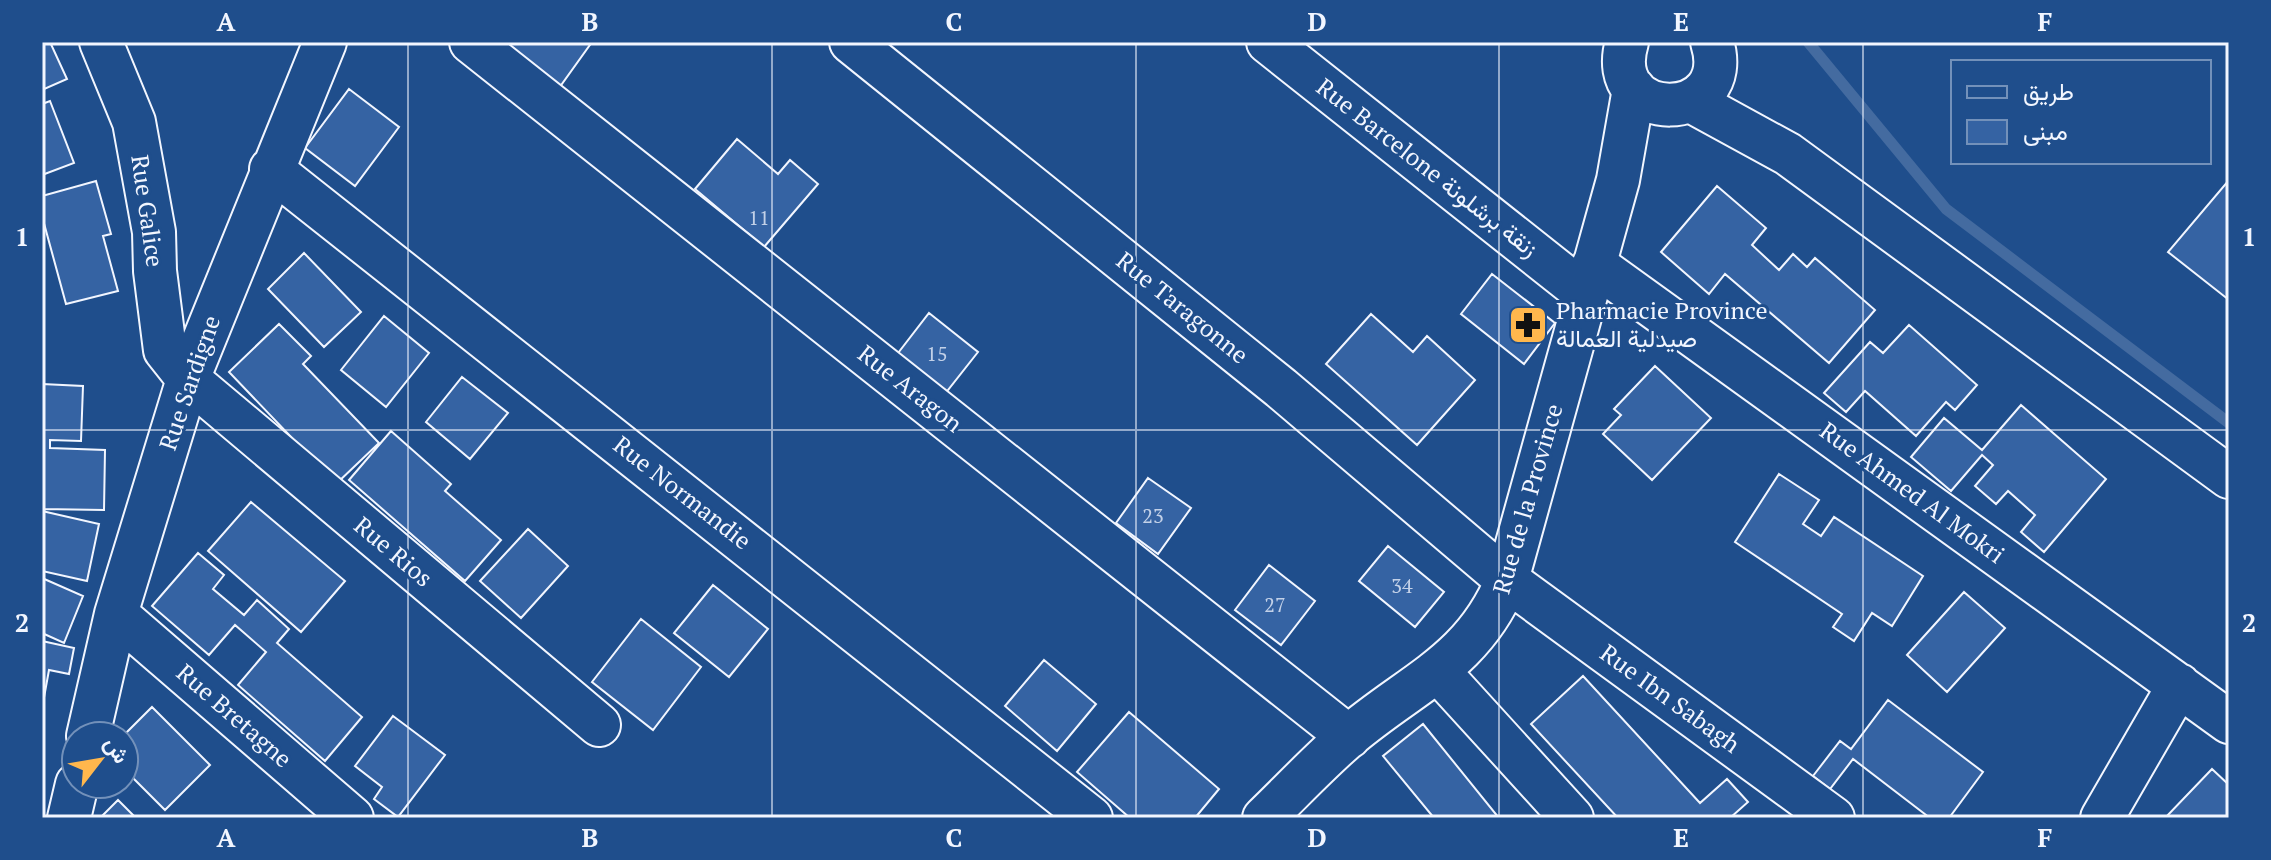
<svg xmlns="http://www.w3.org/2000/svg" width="2271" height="860" font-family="'PT Serif',Vazirmatn,serif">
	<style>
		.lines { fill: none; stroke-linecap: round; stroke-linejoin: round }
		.stream { stroke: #446ba0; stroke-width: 11 }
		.building { fill: #3563a3; stroke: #f2f6ff; stroke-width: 2 }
		.minor-casing { stroke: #f2f6ff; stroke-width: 46 }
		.minor { stroke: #1f4e8c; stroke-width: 42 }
		.grid { fill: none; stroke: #f2f6ff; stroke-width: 2; stroke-opacity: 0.55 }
		.labels { text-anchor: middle; stroke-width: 6; stroke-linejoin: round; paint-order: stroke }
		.number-label { font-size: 20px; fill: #c3d1e8 }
		.street-label { font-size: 24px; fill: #f2f6ff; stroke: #1f4e8c }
		.poi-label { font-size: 24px; fill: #f2f6ff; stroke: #1f4e8c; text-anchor: start }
		.neatline { fill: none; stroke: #f2f6ff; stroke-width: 3 }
		.grid-label { font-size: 26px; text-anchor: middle; font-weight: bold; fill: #f2f6ff }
	</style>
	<rect width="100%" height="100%" fill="#1f4e8c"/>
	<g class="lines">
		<path class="stream" d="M1808 42 1946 209 2229 423"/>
	</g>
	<path class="building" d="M42 42H50L67 79 42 90Z
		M497 42H592L559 88Z
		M349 89 399 127 355 186 305 148Z
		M50 101 74 163 42 175V104Z
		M737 139 778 174 790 160 818 184 764 247 695 189Z
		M2229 180V300L2168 252Z
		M96 181 111 234 103 236 118 291 66 304 42 216V196Z
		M1717 186 1766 228 1752 245 1779 270 1793 254 1807 267 1815 258 1875 310 1829 363 1725 274 1709 294 1661 252Z
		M304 253 361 312 324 347 268 289Z
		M1492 274 1555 323 1524 364 1461 314Z
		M929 313 978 352 944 395 895 357Z
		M1371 314 1413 352 1427 336 1475 380 1417 445 1326 364Z
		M384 316 429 353 386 407 341 370Z
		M279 324 311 356 303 364 379 443 336 484 229 372Z
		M1909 325 1977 385 1955 410 1946 402 1916 436 1865 391 1846 412 1824 393 1870 342 1883 353Z
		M1655 366 1711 418 1652 480 1603 434 1621 415 1614 409Z
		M462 377 508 413 470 459 426 422Z
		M42 384 83 386 81 441 50 440V448L105 450 104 510 42 509Z
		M2021 405 2106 479 2044 552 2021 532 2035 515 2008 491 1996 504 1975 486 1993 465 1982 455 1951 491 1911 457 1944 418 1982 450Z
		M391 431 451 484 445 491 501 540 465 581 349 480Z
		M1779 474 1819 500 1803 524 1821 536 1834 517 1923 576 1892 626 1872 613 1854 641 1833 627 1842 614 1735 542Z
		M1148 478 1191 508 1158 554 1116 523Z
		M251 502 345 581 301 632 208 551Z
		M42 511 99 524 87 581 42 571Z
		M528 529 568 566 521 618 480 581Z
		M1388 546 1444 592 1415 627 1359 581Z
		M198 553 224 575 213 589 244 615 257 600 289 629 277 643 362 717 325 761 238 685 266 652 235 625 209 655 152 606Z
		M1269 565 1315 601 1281 645 1235 610Z
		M42 578 83 596 64 643 42 633Z
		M713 585 768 629 729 677 674 633Z
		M1964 592 2005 628 1947 692 1907 655Z
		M641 619 701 667 653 730 592 682Z
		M42 641 74 648 69 674 49 670 43 703Z
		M1044 660 1096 704 1057 751 1005 706Z
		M1583 676 1700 803 1727 779 1748 802 1730 818H1618L1531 724Z
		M1888 700 1983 772 1949 818H1930L1853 759 1830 789 1813 776 1840 741 1851 749Z
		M152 707 210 765 165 810 124 769 123 736Z
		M1129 712 1219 789 1195 818H1130L1077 772Z
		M393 716 445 755 398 817 374 799 382 787 355 766Z
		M1423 724 1499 818H1434L1383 756Z
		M2212 769 2229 785V818H2165Z
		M118 800 136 818H100Z"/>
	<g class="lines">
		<defs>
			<path id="minor" d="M101 42 134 122 154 232 155 271 165 350 188 379 599 725
				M471 42 1349 737
				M851 42 1281 388 1507 580 1833 818
				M1268 42 1586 294
				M1627 42C1602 126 1738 125 1712 42
				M1691 101 1788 154 2229 477
				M271 169 1091 818
				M1594 264 2229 722
				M116 614 352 818
				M1438 671 1572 818
				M88 736 116 614 188 379 325 42
				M69 818 77 784
				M1264 818C1292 791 1319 762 1348 737 1411 683 1473 663 1507 580L1618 180 1634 89
				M2102 818 2179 685"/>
		</defs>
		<use href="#minor" class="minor-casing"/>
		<use href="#minor" class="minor"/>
	</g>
	<path class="grid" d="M408 42V818M772 42V818M1136 42V818M1499 42V818M1863 42V818M42 430H2229"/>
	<defs>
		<symbol id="pharmacy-square" viewBox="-11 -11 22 22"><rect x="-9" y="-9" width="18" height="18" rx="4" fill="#ffb74d" stroke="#1f4e8c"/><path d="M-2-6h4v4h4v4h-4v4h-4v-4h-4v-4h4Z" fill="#111"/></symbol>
	</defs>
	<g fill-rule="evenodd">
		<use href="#pharmacy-square" x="1506" y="303" width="44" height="44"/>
	</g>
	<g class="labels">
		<g class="number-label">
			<text x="759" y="225">11</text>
			<text x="937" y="361">15</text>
			<text x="1153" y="523">23</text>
			<text x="1402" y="593">34</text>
			<text x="1275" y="612">27</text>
		</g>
		<g class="street-label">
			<text transform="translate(1427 168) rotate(38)" y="8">Rue Barcelone زنقة برشلونة</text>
			<text transform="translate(147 211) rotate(82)" y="8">Rue Galice</text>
			<text transform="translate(1182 308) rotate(39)" y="8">Rue Taragonne</text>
			<text transform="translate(190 383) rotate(-71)" y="8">Rue Sardigne</text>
			<text transform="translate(910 389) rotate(38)" y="8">Rue Aragon</text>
			<text transform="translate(682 493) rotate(38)" y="8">Rue Normandie</text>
			<text transform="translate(1912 493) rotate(36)" y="8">Rue Ahmed Al Mokri</text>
			<text transform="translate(1528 499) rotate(-74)" y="8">Rue de la Province</text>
			<text transform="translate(393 552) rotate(40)" y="8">Rue Rios</text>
			<text transform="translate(1670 699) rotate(36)" y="8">Rue Ibn Sabagh</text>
			<text transform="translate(234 716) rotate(41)" y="8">Rue Bretagne</text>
		</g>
		<g class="poi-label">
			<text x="1556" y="319">Pharmacie Province<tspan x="1556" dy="28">صيدلية العمالة</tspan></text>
		</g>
	</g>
	<rect width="2271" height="860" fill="none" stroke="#1f4e8c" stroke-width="88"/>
	<rect x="1951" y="60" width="260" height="104" fill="#1f4e8c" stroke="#7391ba" stroke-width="2"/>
	<rect x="1967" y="86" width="40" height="12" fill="#1f4e8c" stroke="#7391ba" stroke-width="2"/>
	<text x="2023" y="100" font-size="24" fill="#f2f6ff">طريق</text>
	<rect x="1967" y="120" width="40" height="24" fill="#3563a3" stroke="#7391ba" stroke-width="2"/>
	<text x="2023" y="140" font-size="24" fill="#f2f6ff">مبنى</text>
	<g transform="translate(100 760) rotate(59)"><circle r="38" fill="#1f4e8c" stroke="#7391ba" stroke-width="2"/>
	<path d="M0-6L14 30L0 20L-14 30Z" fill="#ffb74d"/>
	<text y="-12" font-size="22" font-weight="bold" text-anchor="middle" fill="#f2f6ff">ش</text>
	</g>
	<rect x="44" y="44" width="2183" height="772" class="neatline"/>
	<g class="grid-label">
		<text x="226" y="31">A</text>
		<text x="590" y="31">B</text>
		<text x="954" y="31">C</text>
		<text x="1317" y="31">D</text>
		<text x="1681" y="31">E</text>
		<text x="2045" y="31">F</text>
		<text x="22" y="246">1</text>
		<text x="2249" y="246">1</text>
		<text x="22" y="632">2</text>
		<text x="2249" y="632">2</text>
		<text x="226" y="847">A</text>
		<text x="590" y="847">B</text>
		<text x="954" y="847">C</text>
		<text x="1317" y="847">D</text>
		<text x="1681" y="847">E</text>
		<text x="2045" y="847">F</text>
	</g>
</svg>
